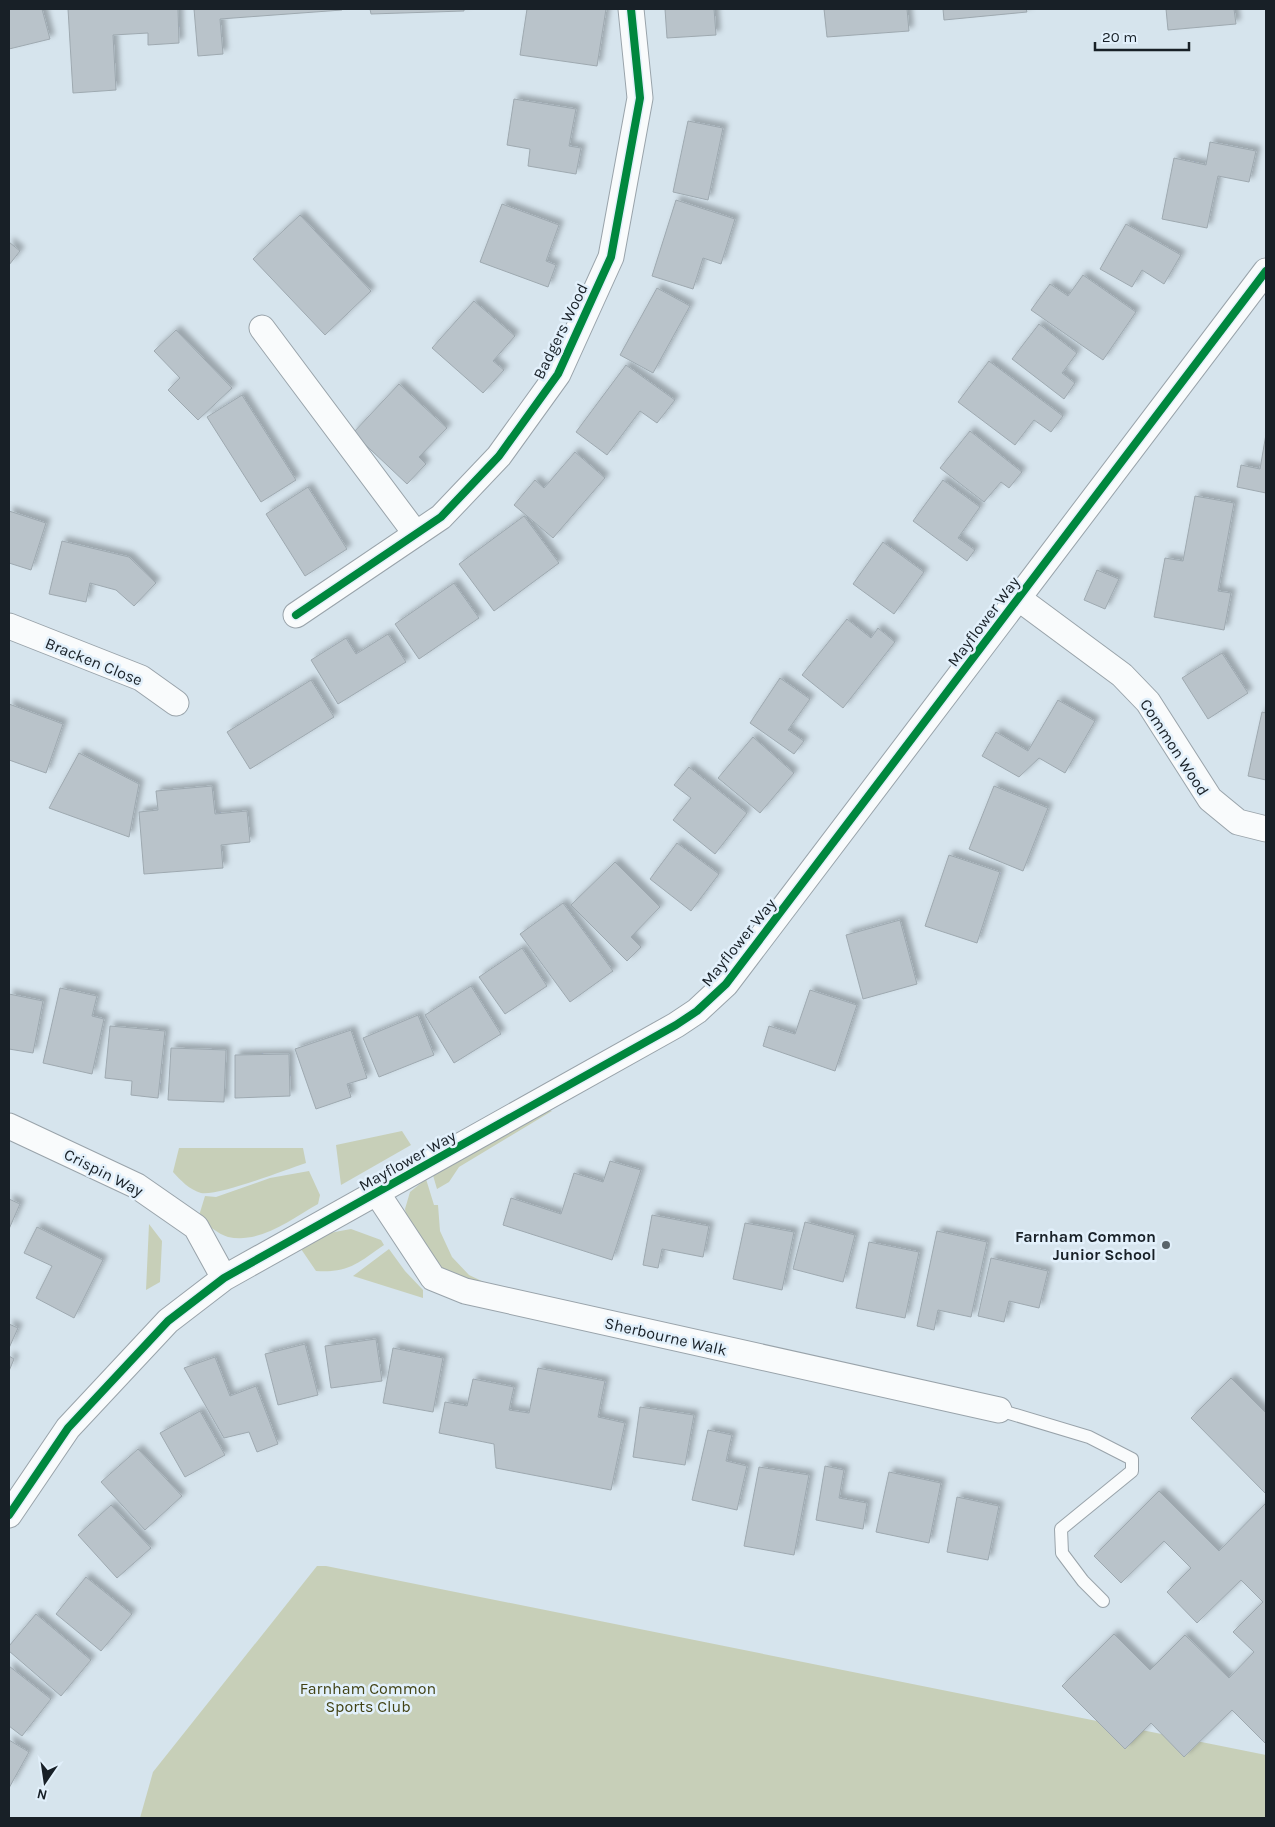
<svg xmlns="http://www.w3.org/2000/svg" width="1275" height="1827" font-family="Karla,sans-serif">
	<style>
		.green { fill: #c7cfb8 }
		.building { fill: #b9c3ca; stroke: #9ea9b0; filter: url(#shadow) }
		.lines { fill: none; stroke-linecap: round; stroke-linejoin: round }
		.lane-casing { stroke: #99a3aa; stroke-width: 14 }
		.street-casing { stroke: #99a3aa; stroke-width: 27 }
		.lane { stroke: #f9fbfc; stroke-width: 12 }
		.street { stroke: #f9fbfc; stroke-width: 25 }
		.cycleway-casing { stroke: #e2f0fb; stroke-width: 11 }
		.cycleway { stroke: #00873e; stroke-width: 8 }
		.poi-dot { fill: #5a656c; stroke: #e2f0fb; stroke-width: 2 }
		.labels { text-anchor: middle; stroke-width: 5; stroke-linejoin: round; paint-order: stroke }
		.street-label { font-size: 16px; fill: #182027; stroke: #e2f0fb }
		.poi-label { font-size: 16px; font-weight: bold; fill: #182027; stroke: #e2f0fb; text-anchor: end }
		.park-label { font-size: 16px; fill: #424315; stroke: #e2f0fb }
	</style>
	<defs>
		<filter id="shadow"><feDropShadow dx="4.5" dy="-4.5" stdDeviation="2.5" flood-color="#0004"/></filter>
	</defs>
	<rect width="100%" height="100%" fill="#d6e4ed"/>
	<path class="green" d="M545 1109 552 1111 459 1167 449 1182 437 1189 432 1172Z
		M402 1131 411 1145 341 1185 336 1145Z
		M179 1148H303L306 1163C285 1170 219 1196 201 1193 190 1190 180 1180 173 1172Z
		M309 1171 320 1195 318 1204C291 1219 261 1244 228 1237 218 1234 207 1224 198 1219L205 1196 216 1197 270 1178Z
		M426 1179 434 1205H438L440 1231 452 1257 469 1275 488 1284 449 1277 409 1231 405 1209 410 1192Z
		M149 1224 162 1241 160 1282 146 1290Z
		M351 1229 381 1240 384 1245C358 1263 349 1273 316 1271L301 1249 324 1234Z
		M389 1249 405 1271 423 1290V1298L353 1276Z
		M317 1566H326L1266 1755V1818H140L153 1772Z"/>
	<path class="building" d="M9 9H42L50 39 9 49Z
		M68 9H178L179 43 148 45V33L113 35 116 90 73 93Z
		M194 9H342V10L220 19 223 54 198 56Z
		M370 9H464V11L371 14Z
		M527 9H606L597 66 520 55Z
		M665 9H714L716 35 667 38Z
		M824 9H907L909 31 827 37Z
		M943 9H1026L1027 12 944 20Z
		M1166 9H1234L1236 24 1168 30Z
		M514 99 576 109 569 146 581 148 576 174 528 166 530 149 507 145Z
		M688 121 723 128 708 200 673 192Z
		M1210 142 1256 151 1249 182 1218 176 1207 228 1162 219 1174 158 1206 165Z
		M676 200 735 219 721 264 703 258 693 289 652 276Z
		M502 204 559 225 546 261 556 265 548 287 480 262Z
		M300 215 371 291 325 335 253 259Z
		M1126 224 1181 255 1164 284 1142 270 1132 287 1100 269Z
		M9 242 20 251 9 265Z
		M1083 275 1136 312 1103 360 1031 310 1050 284 1068 296Z
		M657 288 690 306 653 373 620 355Z
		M474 301 515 336 493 361 504 370 483 393 432 348Z
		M1039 324 1077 353 1062 373 1075 383 1064 399 1012 359Z
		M176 330 232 388 198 420 168 390 180 378 154 351Z
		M989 361 1063 416 1051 432 1034 420 1015 445 958 402Z
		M626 365 675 400 657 423 640 411 607 455 576 432Z
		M399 384 447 428 419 457 426 464 407 484 353 433Z
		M242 395 296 480 261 502 207 417Z
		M970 431 1022 472 1009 488 1001 482 984 502 940 468Z
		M1266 434V493L1237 487 1241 465 1260 469Z
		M575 452 605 478 553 538 514 505 535 480 544 488Z
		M943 480 980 507 958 538 975 550 967 561 913 521Z
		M308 487 347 549 305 576 266 514Z
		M1195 496 1234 503 1218 591 1231 593 1224 630 1154 617 1165 558 1183 561Z
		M9 511 46 523 31 570 9 563Z
		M524 516 559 563 494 611 459 564Z
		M62 541 129 557 156 583 134 606 116 590 90 583 86 602 49 594Z
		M883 542 924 572 894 614 853 584Z
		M1097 570 1119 579 1105 609 1084 600Z
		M454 583 479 618 419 659 395 624Z
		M847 619 871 638 878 628 895 642 843 708 802 675Z
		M388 634 406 662 338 704 311 660 346 638 356 654Z
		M1222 653 1248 693 1208 719 1182 678Z
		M780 678 810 699 788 730 804 741 794 754 750 723Z
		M311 680 334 717 250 769 227 732Z
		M1058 700 1095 721 1065 773 1039 758 1019 777 982 756 996 732 1028 751Z
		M9 704 63 724 46 773 9 760Z
		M1262 712 1266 713V780L1248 776Z
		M753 737 794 773 760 813 718 778Z
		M79 753 139 784 129 837 49 808Z
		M689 767 747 813 715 854 673 820 691 798 674 785Z
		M212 786 215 814 247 811 250 842 221 845 223 868 144 874 139 812 158 810 156 791Z
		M994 786 1048 808 1023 871 969 849Z
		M677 843 719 874 691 911 650 879Z
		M949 855 1000 872 977 943 925 926Z
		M615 862 660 907 631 937 641 947 627 961 571 905Z
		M563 903 613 971 570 1002 520 934Z
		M900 920 917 984 863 999 846 935Z
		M522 948 547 986 505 1014 479 977Z
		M471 986 501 1034 454 1063 425 1015Z
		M60 988 97 996 92 1016 104 1019 92 1074 43 1063Z
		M810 990 857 1005 835 1071 763 1046 769 1026 795 1034Z
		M9 994 43 1001 33 1053 9 1049Z
		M418 1015 434 1055 379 1077 363 1038Z
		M110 1026 165 1031 158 1098 131 1095 132 1081 105 1078Z
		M351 1030 367 1078 347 1084 351 1097 316 1109 295 1049Z
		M171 1048 226 1050 224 1102 168 1100Z
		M289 1054 290 1096 235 1098V1055Z
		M610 1161 641 1170 612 1260 503 1225 511 1198 561 1214 574 1173 603 1182Z
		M9 1199 20 1204 9 1229Z
		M652 1215 709 1226 703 1257 662 1249 658 1268 643 1265Z
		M805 1222 855 1235 843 1282 793 1269Z
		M745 1223 794 1232 782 1290 733 1279Z
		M37 1227 103 1260 74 1318 36 1298 52 1266 24 1253Z
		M937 1231 987 1242 971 1317 938 1310 934 1330 917 1326Z
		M869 1242 919 1252 905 1318 856 1308Z
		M991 1258 1048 1271 1039 1308 1009 1301 1004 1322 978 1316Z
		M9 1324 18 1328 9 1348Z
		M376 1339 382 1381 331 1388 325 1346Z
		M305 1344 318 1395 278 1405 265 1354Z
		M393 1348 443 1358 433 1412 383 1403Z
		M9 1356 14 1359 9 1371Z
		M215 1357 230 1396 256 1386 278 1444 257 1452 249 1432 224 1438 184 1368Z
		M538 1368 605 1381 598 1417 625 1423 611 1490 496 1468 494 1444 439 1433 445 1402 467 1406 473 1379 514 1387 509 1410 529 1413Z
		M1231 1378 1266 1413V1494L1191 1418Z
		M640 1407 694 1415 685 1465 633 1457Z
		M200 1411 225 1455 185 1477 160 1433Z
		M708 1430 732 1435 726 1461 747 1466 737 1510 692 1500Z
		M138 1449 182 1496 145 1530 101 1482Z
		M825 1466 844 1470 839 1498 867 1503 863 1529 816 1520Z
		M759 1467 809 1475 794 1555 744 1546Z
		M889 1472 941 1483 929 1543 876 1532Z
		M1159 1491 1219 1551 1266 1503V1744L1232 1710 1184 1757 1151 1723 1125 1749 1062 1686 1114 1634 1150 1670 1185 1635 1229 1678 1254 1652 1233 1632 1263 1602 1241 1580 1197 1623 1167 1592 1191 1568 1164 1541 1121 1583 1094 1556Z
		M957 1497 999 1506 988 1560 947 1552Z
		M111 1505 151 1548 117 1578 78 1535Z
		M86 1577 132 1614 101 1651 56 1614Z
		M36 1614 91 1660 61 1696 9 1651V1646Z
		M9 1666 51 1699 22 1736 9 1726Z
		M9 1740 29 1752 9 1788Z"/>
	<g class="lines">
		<defs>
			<path id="lane" d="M999 1410 1089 1437 1132 1459V1471L1061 1529 1062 1553 1083 1581 1103 1601"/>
			<path id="street" d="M262 328 416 534
				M1018 598 1122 675 1148 702 1210 799 1238 822 1266 829
				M296 615 441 517 499 456 558 374 611 257 640 98 631 9
				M9 626 141 678 176 703
				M9 1126 137 1186 196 1227 224 1278
				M377 1193 433 1278 465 1291 999 1410
				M9 1515 68 1428 168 1321 224 1278 676 1025 697 1011 726 984 1266 271"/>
		</defs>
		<use href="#lane" class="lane-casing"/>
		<use href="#street" class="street-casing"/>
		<use href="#lane" class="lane"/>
		<use href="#street" class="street"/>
		<defs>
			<path id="cycleway" d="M296 615 441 517 499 456 558 374 611 257 640 98 631 9
				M9 1515 68 1428 168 1321 224 1278 676 1025 697 1011 726 984 1266 271"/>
		</defs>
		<use href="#cycleway" class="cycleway-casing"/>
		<use href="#cycleway" class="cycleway"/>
	</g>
	<circle class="poi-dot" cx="1166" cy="1245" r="5"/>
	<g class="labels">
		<g class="street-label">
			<text transform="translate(560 331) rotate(-64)" y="6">Badgers Wood</text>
			<text transform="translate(983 621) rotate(-53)" y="6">Mayflower Way</text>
			<text transform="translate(94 661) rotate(22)" y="6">Bracken Close</text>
			<text transform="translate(1175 747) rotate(57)" y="6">Common Wood</text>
			<text transform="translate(738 942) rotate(-51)" y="6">Mayflower Way</text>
			<text transform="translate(407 1160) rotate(-29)" y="6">Mayflower Way</text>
			<text transform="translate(104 1172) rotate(27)" y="6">Crispin Way</text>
			<text transform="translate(666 1336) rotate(13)" y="6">Sherbourne Walk</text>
		</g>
		<g class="poi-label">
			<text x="1156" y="1242">Farnham Common<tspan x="1156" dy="18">Junior School</tspan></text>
		</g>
		<g class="park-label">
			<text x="368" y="1694">Farnham Common<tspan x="368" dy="18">Sports Club</tspan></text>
		</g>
	</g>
	<rect width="1275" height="1827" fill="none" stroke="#182027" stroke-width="20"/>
	<g transform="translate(45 1782) rotate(193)" stroke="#e2f0fb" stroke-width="4" paint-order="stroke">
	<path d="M0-4L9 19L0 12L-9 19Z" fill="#182027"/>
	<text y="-8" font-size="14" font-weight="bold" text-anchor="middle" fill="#182027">N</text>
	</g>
	<path d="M1095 42v8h94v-8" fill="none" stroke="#182027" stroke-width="2.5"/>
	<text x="1102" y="42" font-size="15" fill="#182027" stroke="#e2f0fb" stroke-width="4" paint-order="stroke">20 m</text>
</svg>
